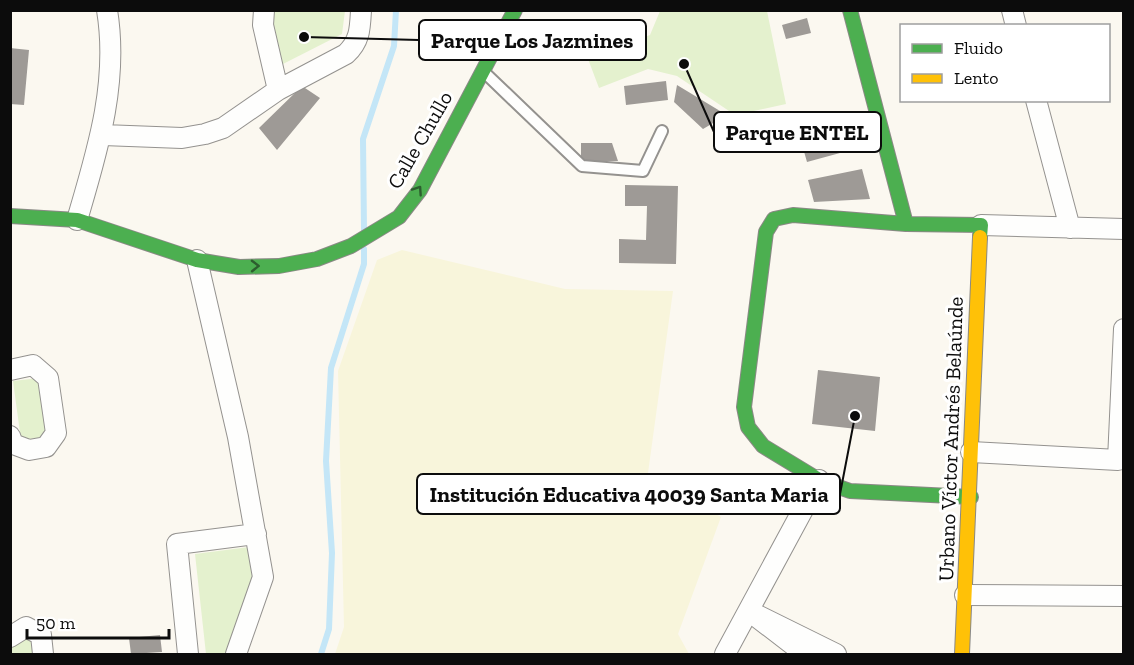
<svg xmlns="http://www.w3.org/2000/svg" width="1134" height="665" font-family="'Zilla Slab',serif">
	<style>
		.farmland { fill: #f8f5db }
		.green { fill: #e4f1ce }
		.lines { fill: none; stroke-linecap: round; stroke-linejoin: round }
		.stream { stroke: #c4e6f7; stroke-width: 6 }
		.building { fill: #9e9a96 }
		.lane-casing { stroke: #94928f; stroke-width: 14 }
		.street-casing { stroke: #94928f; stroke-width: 22 }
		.fast-casing { stroke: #8a8985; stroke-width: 16 }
		.slow-casing { stroke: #8a8985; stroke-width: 16 }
		.lane { stroke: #fefefd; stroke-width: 10 }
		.street { stroke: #fefefd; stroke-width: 20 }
		.fast { stroke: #4caf50; stroke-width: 14 }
		.slow { stroke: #ffc107; stroke-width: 14 }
		.oneway { stroke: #2c5e2e }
		.labels { text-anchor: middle; stroke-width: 6; stroke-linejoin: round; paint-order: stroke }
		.street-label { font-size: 21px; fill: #0c0c0c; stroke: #fff }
		.leader { fill: none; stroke: #0c0c0c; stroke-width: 2 }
		.callout-dot { fill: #0c0c0c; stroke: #fff; stroke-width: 2 }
		.callout { fill: #fff; stroke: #0c0c0c; stroke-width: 2 }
		.callout-label { font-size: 22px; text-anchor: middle; font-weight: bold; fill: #0c0c0c }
	</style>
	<rect width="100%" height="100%" fill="#fbf8f0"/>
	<path class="farmland" d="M402 250 565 289 673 291 648 473 721 517 678 634 689 654H335L344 627 338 371 377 260Z"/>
	<path class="green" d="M268 11H345L342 34 283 64 273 40Z
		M660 11H767L786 104 735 115 677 76 648 69 599 88 588 59 650 35Z
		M39 378 46 437 21 440 13 381Z
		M249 547 256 591 231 654H206L195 554Z
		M31 636 34 654H11V648Z"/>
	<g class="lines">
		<path class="stream" d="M364 230 363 139 394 46 396 10
			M321 654 329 629 332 553 326 461 331 368 364 264V249"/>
	</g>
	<path class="building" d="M807 18 811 33 786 39 782 25Z
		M10 48 29 50 24 105 10 104Z
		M666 81 668 100 626 105 624 86Z
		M677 85 725 114 720 119 703 129 674 102Z
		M302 86 320 98 277 150 259 128Z
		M815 111 823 133 805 139 800 113Z
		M856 126 862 147 807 162 801 141Z
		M581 143H612L618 161H581Z
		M862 169 870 199 814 202 808 180Z
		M625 185 678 186 676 264 619 263V239L646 240 647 206H625Z
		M818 370 880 377 875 431 812 424Z
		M160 635 162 652 131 654 129 638Z"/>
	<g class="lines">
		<defs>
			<path id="lane" d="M485 73 582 166 643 171 662 131"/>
			<path id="street" d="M264 10 263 25 278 90
				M1012 10 1016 26
				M1036 100 1070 228
				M103 135 182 138 205 134 223 128 278 90 346 54C360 41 360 29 361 10
				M77 220C97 152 119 83 107 10
				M981 225 1124 229
				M197 260 238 437 263 577 236 654
				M10 370 33 365 48 378 56 433 46 447 29 450 13 444 10 436
				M971 452 1118 460 1124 329
				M965 595 1124 596
				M10 637 26 627 41 635 43 654
				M188 654 177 544 256 534
				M725 654 819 480
				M805 654 749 611 836 654"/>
			<path id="fast" d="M850 10 906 224
				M10 216 77 220 197 260 239 267 279 266 317 259 351 246 399 217 420 190 515 10
				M971 497 850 491 819 480 763 446 748 427 744 407 766 232 774 219 793 215 906 224 981 225 980 237"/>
			<path id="slow" d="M962 654 980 237"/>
		</defs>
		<use href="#lane" class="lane-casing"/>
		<use href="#street" class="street-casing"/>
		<use href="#fast" class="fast-casing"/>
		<use href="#slow" class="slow-casing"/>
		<use href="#lane" class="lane"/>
		<use href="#street" class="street"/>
		<use href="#fast" class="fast"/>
		<use href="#slow" class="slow"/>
	</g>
	<defs><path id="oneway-chevron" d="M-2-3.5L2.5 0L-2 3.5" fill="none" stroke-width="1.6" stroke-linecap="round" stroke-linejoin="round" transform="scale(1.5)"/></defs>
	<g class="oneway">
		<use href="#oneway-chevron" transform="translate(418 190) rotate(-56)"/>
		<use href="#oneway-chevron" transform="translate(255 266) rotate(-1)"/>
	</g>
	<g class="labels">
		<g class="street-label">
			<text transform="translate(420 140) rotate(-60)" y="7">Calle Chullo</text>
			<text transform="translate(951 439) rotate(-88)" y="7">Urbano Víctor Andrés Belaúnde</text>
		</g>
	</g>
	<path class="leader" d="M304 37L419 40M684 64L714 132M855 416L840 494"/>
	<g class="callout-dot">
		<circle cx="304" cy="37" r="6"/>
		<circle cx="684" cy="64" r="6"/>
		<circle cx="855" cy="416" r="6"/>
	</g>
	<g class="callout">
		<rect x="419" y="20" width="227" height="40" rx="6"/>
		<rect x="714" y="112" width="167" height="40" rx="6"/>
		<rect x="417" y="474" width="423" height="40" rx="6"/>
	</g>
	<g class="callout-label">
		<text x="532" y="48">Parque Los Jazmines</text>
		<text x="797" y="140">Parque ENTEL</text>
		<text x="629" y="502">Institución Educativa 40039 Santa Maria</text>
	</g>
	<rect width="1134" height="665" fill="none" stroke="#0c0c0c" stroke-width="24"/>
	<rect x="900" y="24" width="210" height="78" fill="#ffffff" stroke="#9e9e9e" stroke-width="1.5"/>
	<rect x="912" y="44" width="30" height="9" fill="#4caf50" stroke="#9e9e9e" stroke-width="1.5"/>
	<text x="954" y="54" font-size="18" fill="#0c0c0c">Fluido</text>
	<rect x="912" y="74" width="30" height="9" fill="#ffc107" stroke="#9e9e9e" stroke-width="1.5"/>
	<text x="954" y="84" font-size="18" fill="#0c0c0c">Lento</text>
	<path d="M27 629v9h142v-9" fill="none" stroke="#0c0c0c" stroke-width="3"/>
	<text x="36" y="629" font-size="18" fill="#0c0c0c" stroke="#ffffff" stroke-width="4.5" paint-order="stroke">50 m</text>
</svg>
